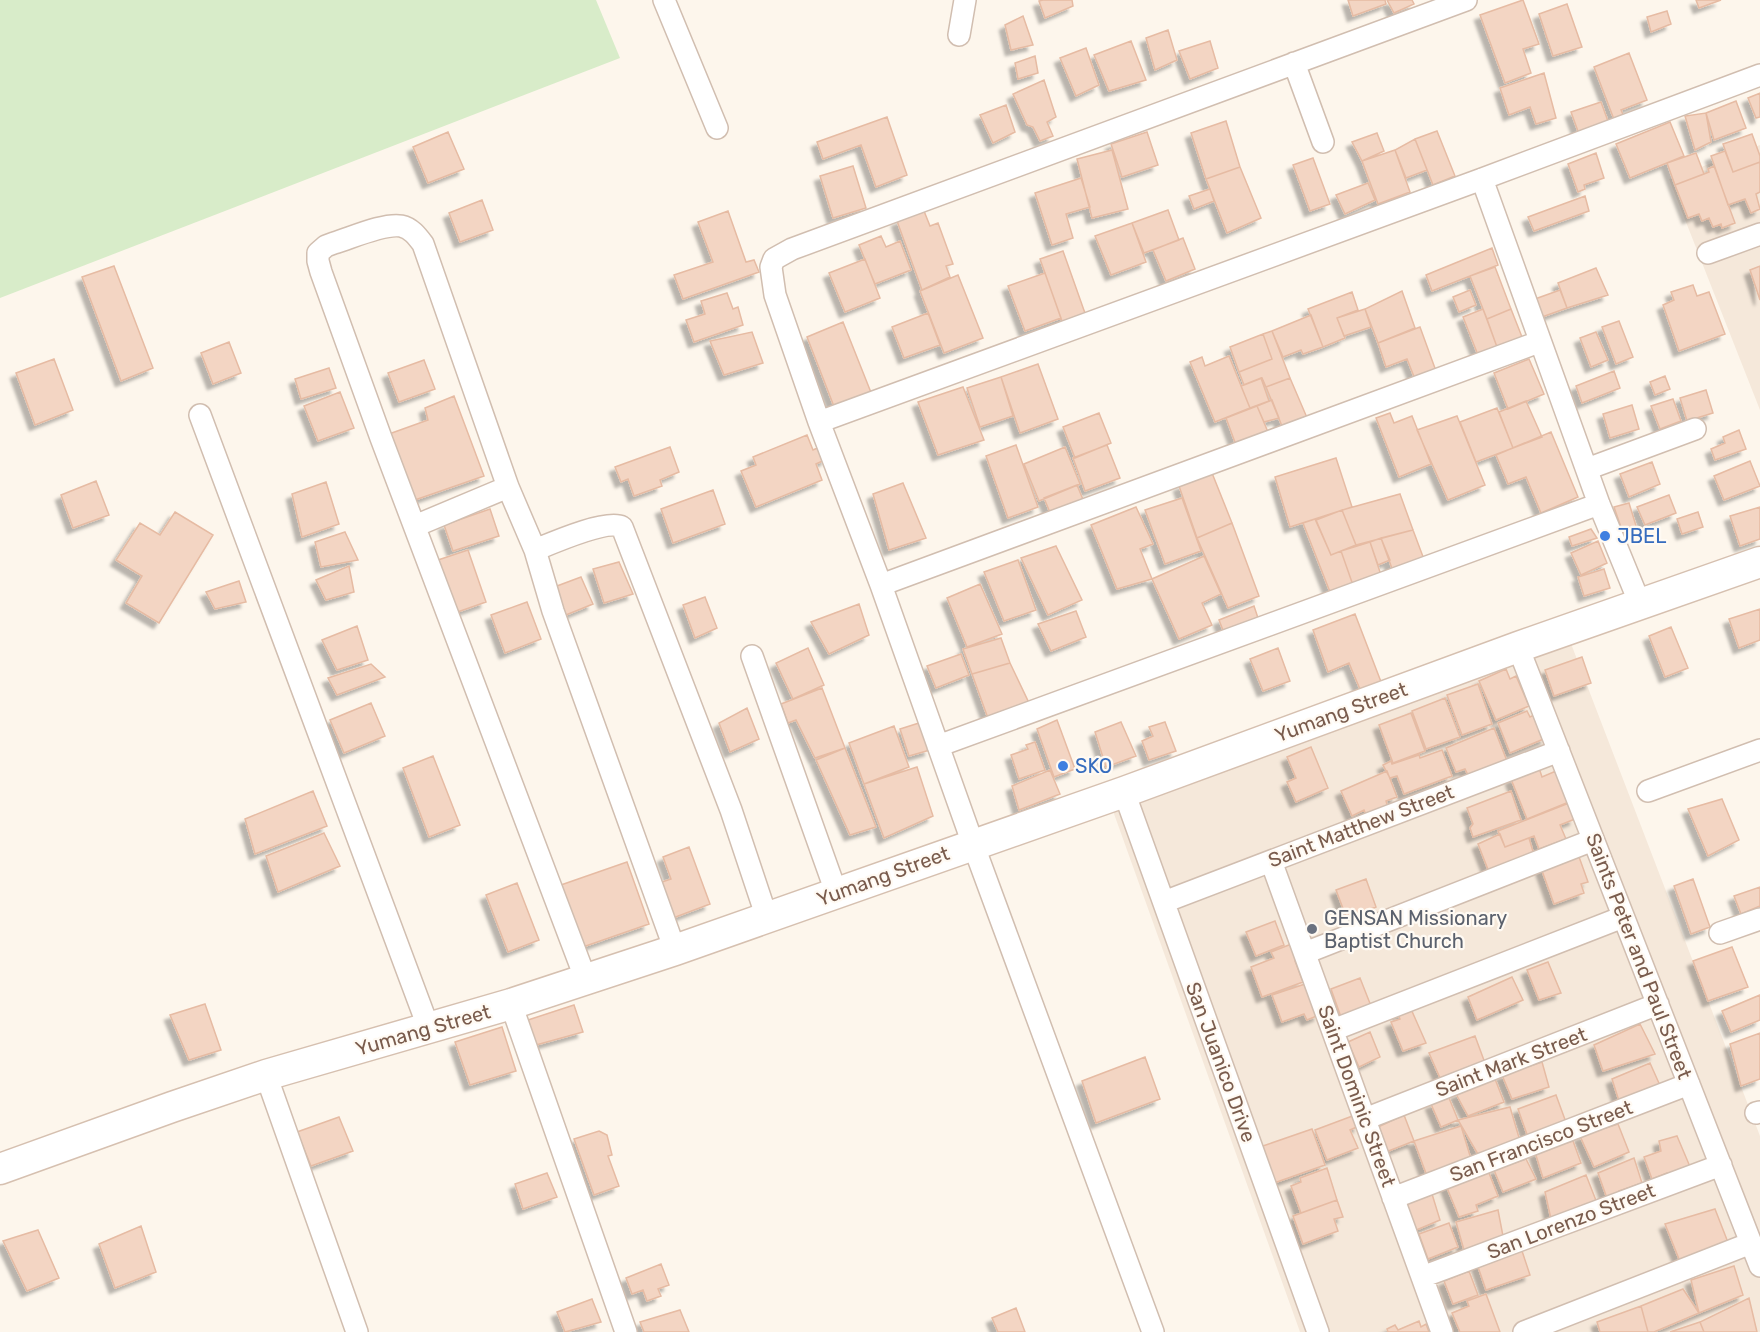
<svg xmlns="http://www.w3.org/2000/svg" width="1760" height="1332" font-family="Rubik,sans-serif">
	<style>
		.residential { fill: #f5e8da }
		.green { fill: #d8ecc9 }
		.building { fill: #f3d5c3; stroke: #e6bba3; stroke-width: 1.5; filter: url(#shadow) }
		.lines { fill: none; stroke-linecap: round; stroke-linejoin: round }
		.street-casing { stroke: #d1beb0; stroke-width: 24 }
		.secondary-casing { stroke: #d6c0b0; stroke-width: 33 }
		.street { stroke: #fff; stroke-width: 21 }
		.secondary { stroke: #fff; stroke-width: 30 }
		.shop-dot { fill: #3f7fe0; stroke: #fffaf3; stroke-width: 2 }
		.worship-dot { fill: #6b7280; stroke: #fffaf3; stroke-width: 2 }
		.labels { text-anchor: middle; stroke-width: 4.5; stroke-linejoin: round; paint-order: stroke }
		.shop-label { font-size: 20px; fill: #366cbe; stroke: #fffaf3; text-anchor: start }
		.street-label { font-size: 20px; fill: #7a5c4d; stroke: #fffaf3 }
		.worship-label { font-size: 20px; fill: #5b616d; stroke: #fffaf3; text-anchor: start }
	</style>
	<defs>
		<filter id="shadow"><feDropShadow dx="-5.5" dy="5.5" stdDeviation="1.5" flood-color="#0004"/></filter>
	</defs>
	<rect width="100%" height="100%" fill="#fdf6ec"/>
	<path class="residential" d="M1760 145V410L1669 179Z
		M1570 641 1760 1136V1332H1300L1113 811Z"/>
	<path class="green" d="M0 0H596L620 58 0 298Z"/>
	<path class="building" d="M1043 0H1072L1073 6 1045 18 1039 1Z
		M1348 0H1385L1386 4 1353 16Z
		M1387 0H1412L1414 4 1394 13Z
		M1523 0 1539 44 1523 49 1531 73 1505 83 1480 15Z
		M1696 0H1721L1699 8Z
		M1567 4 1582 47 1553 56 1539 14Z
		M1667 11 1671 24 1651 32 1647 17Z
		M1023 16 1033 45 1011 50 1005 25Z
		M1168 30 1177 60 1155 70 1146 38Z
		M1131 41 1146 80 1109 91 1094 55Z
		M1210 41 1218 68 1190 79 1179 51Z
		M1086 48 1099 85 1076 96 1060 58Z
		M1629 53 1647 100 1621 110 1625 119 1615 122 1594 67Z
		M1035 56 1038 73 1018 79 1015 63Z
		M1544 73 1556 118 1536 124 1530 107 1509 115 1500 88Z
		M1044 80 1056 117 1047 122 1053 136 1040 141 1033 127 1027 125 1013 94Z
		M1760 93V117L1756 118 1748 98Z
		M1736 101 1746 128 1714 140 1706 113Z
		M1601 102 1609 124 1579 134 1571 112Z
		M1006 105 1015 132 993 143 980 115Z
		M1706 113 1711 142 1695 150 1685 116Z
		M887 117 907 175 876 187 861 145 823 159 817 142Z
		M1226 121 1240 167 1206 179 1191 133Z
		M1670 122 1684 156 1630 178 1616 144Z
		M1437 131 1455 176 1433 185 1415 139Z
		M448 132 464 169 428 183 413 147Z
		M1147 132 1158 165 1122 177 1111 144Z
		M1377 133 1384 151 1362 161 1352 142Z
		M1752 134 1760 156V162L1733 172 1723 144Z
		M1415 139 1427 170 1406 178 1395 150Z
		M1112 150 1128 209 1092 218 1077 159Z
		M1395 150 1410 192 1378 204 1362 161Z
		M1725 151 1733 172 1760 162V192L1756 194 1760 209 1751 213 1745 199 1728 205 1711 156Z
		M1596 153 1604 178 1584 185 1585 189 1578 192 1568 164Z
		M1696 153 1704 174 1675 185 1667 163Z
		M1313 158 1330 204 1310 211 1293 165Z
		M853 166 866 208 833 218 820 176Z
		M1714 166 1735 223 1722 228 1721 224 1713 227 1709 218 1702 221 1699 214 1688 218 1675 185 1709 172 1708 169Z
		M1240 167 1261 218 1227 233 1206 179Z
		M1081 178 1090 207 1066 214 1073 238 1052 245 1035 193Z
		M1368 183 1375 200 1345 214 1336 195Z
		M1210 189 1214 201 1194 209 1189 196Z
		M1585 196 1589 211 1534 231 1528 217Z
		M482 200 493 230 460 242 449 213Z
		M1168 210 1179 240 1144 253 1132 223Z
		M728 211 746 262 754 260 759 272 683 299 674 275 713 262 698 222Z
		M924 211 930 226 938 223 953 264 946 266 950 277 922 290 897 221Z
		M1132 223 1146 262 1111 275 1095 236Z
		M881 236 886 247 900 241 911 270 875 284 859 245Z
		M1183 238 1195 269 1166 281 1153 250Z
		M1492 248 1498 265 1432 291 1426 275Z
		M1063 251 1086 316 1063 324 1040 259Z
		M865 259 880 298 845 312 829 273Z
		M114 266 153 368 121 381 82 277Z
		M1760 266V300L1750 270Z
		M1495 267 1511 309 1487 319 1470 276Z
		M1596 268 1608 295 1567 308 1558 283Z
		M1045 273 1061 318 1025 331 1008 286Z
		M958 275 983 338 944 353 920 291Z
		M1693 285 1697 296 1709 292 1725 334 1679 351 1663 305 1674 300 1671 292Z
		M1470 290 1476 305 1459 312 1453 297Z
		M1560 290 1567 308 1542 317 1535 299Z
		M1402 291 1415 328 1378 343 1365 309Z
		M1352 292 1358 310 1337 318 1345 338 1323 347 1308 309Z
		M727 293 733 309 738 307 743 325 694 342 686 320 705 314 701 301Z
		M1365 309 1371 327 1344 336 1337 318Z
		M1483 309 1497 347 1478 355 1463 317Z
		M1511 309 1522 337 1497 347 1487 319Z
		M928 313 940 345 904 358 892 327Z
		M1311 315 1323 347 1303 354 1301 350 1283 357 1272 331Z
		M1619 321 1633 357 1616 364 1602 327Z
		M843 322 872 395 835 409 807 337Z
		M1420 327 1436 371 1415 379 1407 359 1386 367 1378 343Z
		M1272 331 1290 378 1266 387 1262 378 1244 385 1239 372 1272 359 1263 334Z
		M752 332 763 363 724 375 710 341Z
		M1596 332 1608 360 1591 367 1580 338Z
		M1263 334 1272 359 1239 372 1230 347Z
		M229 342 241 373 213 384 201 353Z
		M1229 356 1250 408 1215 422 1190 362 1202 357 1205 366Z
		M54 359 73 410 35 425 16 373Z
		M1529 359 1544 394 1508 409 1494 373Z
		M424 360 435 389 399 402 388 373Z
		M1038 364 1058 419 1020 433 1001 377Z
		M329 368 336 388 301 399 295 379Z
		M1614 371 1620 388 1582 403 1576 386Z
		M1665 376 1670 389 1655 395 1650 382Z
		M1001 377 1013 416 980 427 967 388Z
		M1261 378 1269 401 1250 408 1241 386Z
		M1290 378 1308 420 1284 431 1266 387Z
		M963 387 984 440 938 455 918 402Z
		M1706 390 1713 413 1687 421 1680 398Z
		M340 392 354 428 318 441 304 406Z
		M454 396 484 476 412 501 389 434 428 420 425 408Z
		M1673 399 1681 421 1660 429 1651 406Z
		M1272 400 1279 418 1264 422 1257 406Z
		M1526 401 1542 437 1513 448 1499 412Z
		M1632 405 1639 429 1610 438 1603 414Z
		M1257 406 1268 432 1236 445 1226 418Z
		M1497 408 1513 448 1476 462 1460 422Z
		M1099 413 1111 443 1075 458 1063 427Z
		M1390 413 1394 423 1412 416 1431 464 1399 477 1376 418Z
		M1457 416 1485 485 1448 500 1417 430Z
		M1739 430 1746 449 1715 460 1711 449 1725 443 1723 437Z
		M1551 432 1578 497 1541 513 1526 477 1508 484 1496 455Z
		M807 435 813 450 822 446 827 459 816 464 822 480 756 507 741 471 756 465 753 457Z
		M1016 445 1038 507 1008 518 986 456Z
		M1107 445 1120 478 1085 491 1073 458Z
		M670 447 679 472 660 480 662 486 634 496 628 479 621 482 615 467Z
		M1065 447 1080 484 1039 501 1024 464Z
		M1336 458 1352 507 1290 527 1275 477Z
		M1750 461 1760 486 1724 500 1714 476Z
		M1652 462 1660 484 1629 497 1620 474Z
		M1212 473 1232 523 1197 538 1179 486Z
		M96 481 109 515 73 528 61 495Z
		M326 482 339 524 302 537 292 494Z
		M903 483 926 538 889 550 873 494Z
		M1077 485 1084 502 1051 515 1044 498Z
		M713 490 725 524 673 543 661 509Z
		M1400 494 1413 530 1356 545 1342 510Z
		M1669 495 1676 513 1645 525 1637 507Z
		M1182 498 1201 551 1165 564 1145 510Z
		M1629 503 1637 529 1623 533 1614 507Z
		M1136 507 1153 544 1140 549 1152 579 1117 589 1091 525Z
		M1760 507V539L1740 546 1730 516Z
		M490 509 499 536 453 551 444 525Z
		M1342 510 1356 545 1331 555 1316 520Z
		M175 512 213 535 159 623 126 603 142 576 116 560 140 523 160 535Z
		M1698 512 1703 527 1682 534 1677 519Z
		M1315 519 1331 555 1341 551 1354 588 1332 597 1303 523Z
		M1232 523 1259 596 1228 608 1197 538Z
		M1591 529 1597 538 1572 546 1569 537Z
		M1413 530 1425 562 1394 574 1381 538Z
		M345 532 358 560 321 567 315 542Z
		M1381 538 1390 560 1378 565 1370 542Z
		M1598 541 1607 563 1581 575 1571 553Z
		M1370 542 1382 578 1354 588 1341 551Z
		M1056 546 1082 600 1048 615 1021 558Z
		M468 550 486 602 449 615 432 562Z
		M1204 556 1221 594 1202 603 1212 625 1179 639 1152 579Z
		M1018 560 1036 610 1004 621 984 572Z
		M619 562 633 594 604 603 593 569Z
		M349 566 354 592 326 600 316 580Z
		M1604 569 1610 588 1584 596 1578 577Z
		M581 577 593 604 561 617 549 589Z
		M239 581 246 602 215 609 206 592Z
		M980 584 1002 634 967 647 947 598Z
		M705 597 717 628 695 638 683 605Z
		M527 602 541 639 505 653 491 615Z
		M859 604 869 635 829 654 811 622Z
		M1254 606 1260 624 1226 638 1219 620Z
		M1760 609V640L1739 648 1729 619Z
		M1076 611 1086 637 1051 651 1038 624Z
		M1355 614 1383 687 1362 694 1349 663 1328 672 1313 630Z
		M357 626 368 660 337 670 322 640Z
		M1671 627 1688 668 1665 677 1649 636Z
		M1001 638 1010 663 972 674 963 649Z
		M808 648 824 685 793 699 776 663Z
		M1278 648 1290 681 1263 691 1250 659Z
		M961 654 969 675 936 688 927 666Z
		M1582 657 1591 683 1554 696 1545 670Z
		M1010 663 1029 703 989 721 972 674Z
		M371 664 385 677 337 695 328 678Z
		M1506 669 1510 679 1516 676 1529 706 1496 720 1479 681Z
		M1478 684 1492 724 1462 735 1447 695Z
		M822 688 845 748 815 758 796 720 788 723 781 704Z
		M1445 698 1460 737 1426 749 1412 711Z
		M371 703 385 736 344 753 330 720Z
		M747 708 759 739 730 752 719 723Z
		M1527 711 1530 717 1536 714 1546 738 1510 753 1498 723Z
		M1411 713 1425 751 1393 763 1379 725Z
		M1057 720 1075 769 1054 777 1037 729Z
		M1121 722 1136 756 1106 767 1095 732Z
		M1165 722 1176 751 1149 760 1142 741 1153 736 1149 727Z
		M919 723 930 750 909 756 900 729Z
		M894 726 909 767 864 784 849 743Z
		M1494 728 1507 761 1469 777 1465 769 1456 772 1446 748Z
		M1035 742 1045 770 1019 779 1011 755 1028 749 1026 745Z
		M1311 747 1328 788 1296 802 1287 782 1296 778 1287 757Z
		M845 748 876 827 850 835 816 760Z
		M1442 750 1452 776 1404 794 1397 776 1390 778 1383 765 1391 761 1392 764 1419 755 1420 758Z
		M433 756 460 825 429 837 403 768Z
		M917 767 933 816 884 838 864 784Z
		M1539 768 1542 777 1556 771 1569 802 1527 819 1511 779Z
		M1050 770 1060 794 1019 810 1012 786Z
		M1387 771 1397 797 1386 801 1388 808 1367 817 1364 810 1352 816 1341 791Z
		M313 791 327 826 255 854 245 819Z
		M1511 791 1521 820 1473 837 1470 828 1473 824 1467 808Z
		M1722 799 1739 840 1708 856 1688 809Z
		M1569 803 1575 819 1560 825 1566 839 1539 849 1534 836 1505 847 1498 831Z
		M324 833 340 866 278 892 266 856Z
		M1500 834 1505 847 1529 838 1534 855 1489 872 1478 844Z
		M689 847 710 904 673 918 659 883 671 879 663 857Z
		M1578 854 1588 882 1581 884 1584 893 1554 904 1541 868Z
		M627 862 649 924 580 948 558 886Z
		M1366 879 1376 907 1369 910 1371 916 1358 921 1355 916 1347 919 1336 890Z
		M1693 879 1710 927 1691 934 1674 886Z
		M517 883 539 940 508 952 486 895Z
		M1760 887V906L1741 914 1734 896Z
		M1275 921 1284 945 1256 956 1246 932Z
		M1294 943 1300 959 1295 961 1303 982 1262 997 1251 967 1274 958 1271 952Z
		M1732 947 1748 987 1708 1001 1693 961Z
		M1548 962 1561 993 1539 1000 1527 970Z
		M1512 977 1523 1000 1477 1020 1468 997Z
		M1360 978 1371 1006 1341 1017 1331 989Z
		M1308 983 1319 1015 1307 1020 1304 1014 1282 1022 1272 995Z
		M1760 995V1020L1731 1032 1722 1011Z
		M205 1004 221 1050 189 1060 170 1015Z
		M574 1005 583 1032 536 1045 528 1020Z
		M1411 1009 1426 1043 1403 1051 1391 1022 1400 1019 1398 1014Z
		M1640 1024 1655 1054 1603 1071 1594 1045Z
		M502 1027 516 1071 470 1085 455 1042Z
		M1370 1032 1380 1057 1359 1067 1348 1042Z
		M1760 1033V1079L1741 1086 1730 1044Z
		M1475 1036 1485 1063 1440 1078 1429 1053Z
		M1145 1057 1160 1099 1096 1123 1082 1081Z
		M1542 1062 1549 1087 1512 1099 1502 1075Z
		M1650 1063 1662 1090 1620 1104 1612 1079Z
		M1495 1079 1504 1102 1468 1116 1456 1094Z
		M1556 1095 1567 1125 1529 1140 1518 1109Z
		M1449 1098 1458 1120 1441 1127 1431 1104Z
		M1510 1107 1520 1141 1479 1156 1458 1120Z
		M1355 1115 1359 1126 1350 1130 1358 1148 1327 1160 1315 1130Z
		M1404 1115 1414 1141 1386 1152 1378 1127Z
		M339 1117 353 1151 311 1166 297 1132Z
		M1618 1124 1629 1152 1594 1167 1580 1136Z
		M1461 1126 1471 1159 1427 1176 1414 1141Z
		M1312 1129 1325 1165 1274 1183 1260 1147Z
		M599 1131 607 1135 612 1155 608 1156 619 1186 594 1195 574 1139Z
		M1677 1136 1691 1169 1669 1179 1667 1173 1652 1179 1644 1157 1661 1151 1659 1141Z
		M1573 1141 1581 1163 1543 1178 1535 1152Z
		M1634 1158 1642 1183 1619 1191 1621 1197 1608 1201 1598 1173Z
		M1526 1159 1536 1179 1503 1192 1494 1170Z
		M1327 1168 1337 1200 1301 1213 1291 1186 1301 1182 1300 1178Z
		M1487 1168 1498 1196 1476 1205 1478 1211 1459 1217 1445 1183Z
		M547 1173 557 1197 523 1209 515 1184Z
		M1586 1175 1597 1203 1551 1219 1545 1192Z
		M1432 1194 1440 1220 1414 1231 1406 1204Z
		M1337 1200 1343 1217 1334 1219 1338 1231 1303 1244 1293 1216Z
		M1715 1209 1729 1245 1681 1264 1665 1224Z
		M1498 1210 1503 1236 1464 1250 1456 1222Z
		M1449 1223 1458 1247 1428 1259 1419 1234Z
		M141 1226 156 1272 115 1288 99 1244Z
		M38 1230 59 1278 27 1291 3 1241Z
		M1521 1248 1530 1275 1486 1290 1477 1264Z
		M661 1264 669 1285 658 1289 661 1296 647 1301 643 1290 632 1294 626 1278Z
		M1734 1266 1743 1295 1699 1313 1691 1280Z
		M1469 1271 1478 1295 1453 1304 1444 1281Z
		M1683 1289 1699 1313 1654 1332H1648L1641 1306Z
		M1486 1294 1500 1332H1460L1452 1313 1469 1306 1467 1301Z
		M1749 1298 1757 1332H1704L1700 1322Z
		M592 1299 601 1322 565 1332 557 1312Z
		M1641 1306 1648 1332H1600L1597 1322Z
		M1016 1308 1025 1332H998L992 1318Z
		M680 1310 689 1332H644L640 1322Z
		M1419 1321 1421 1327 1426 1324 1429 1332H1388L1387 1329 1395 1325 1398 1330Z
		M1700 1322 1704 1332H1670Z"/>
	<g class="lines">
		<defs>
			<path id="street" d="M664 0 717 128
				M959 35 965 0
				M1294 63 1323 142
				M1482 179 1599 504 1640 604
				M1708 253 1760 234
				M200 415 429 1029
				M819 422 1482 179 1760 75
				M1587 469 1695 429
				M415 526 508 487
				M535 550C552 543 607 519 622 527L731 810 767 918
				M881 585 1539 342
				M1518 647 1760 1266
				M752 656 836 892
				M938 746 1599 504
				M1648 791 1760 750
				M1124 792 1318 1332
				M1271 861 1442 1332
				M1164 902 1559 751
				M1720 933 1760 919
				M1305 953 1593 840
				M586 980 381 438 321 272 318 261V253L326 246 334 243C351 238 384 223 401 226 411 228 417 236 423 244L508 487 535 550 553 611 675 950
				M511 1004 626 1332
				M1333 1030 1623 917
				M266 1075 357 1332
				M1756 1113 1760 1112
				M1365 1119 1658 1004
				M1393 1198 1689 1084
				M1422 1277 1721 1165
				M1153 1332 973 844 881 585 819 422 775 295 771 267 774 259 792 249 1466 0
				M1524 1332 1751 1243"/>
			<path id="secondary" d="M0 1169 172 1107 266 1075 511 1004 675 950 1124 792 1518 647 1760 562"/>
		</defs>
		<use href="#street" class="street-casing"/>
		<use href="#secondary" class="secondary-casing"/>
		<use href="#street" class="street"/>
		<use href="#secondary" class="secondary"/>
	</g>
	<g class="shop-dot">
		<circle cx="1605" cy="536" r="6"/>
		<circle cx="1063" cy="766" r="6"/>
	</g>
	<circle class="worship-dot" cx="1312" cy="929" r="6"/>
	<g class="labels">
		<g class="shop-label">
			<text x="1617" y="543">JBEL</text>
			<text x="1075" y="773">SKO</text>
		</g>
		<g class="street-label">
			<text transform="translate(1341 712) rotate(-20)" y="7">Yumang Street</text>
			<text transform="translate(1361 826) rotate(-21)" y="7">Saint Matthew Street</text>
			<text transform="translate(883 876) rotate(-20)" y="7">Yumang Street</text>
			<text transform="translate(1639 956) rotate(69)" y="7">Saints Peter and Paul Street</text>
			<text transform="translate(423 1030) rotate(-16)" y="7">Yumang Street</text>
			<text transform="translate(1221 1062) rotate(70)" y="7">San Juanico Drive</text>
			<text transform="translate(1511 1062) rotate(-21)" y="7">Saint Mark Street</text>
			<text transform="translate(1357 1096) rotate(70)" y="7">Saint Dominic Street</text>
			<text transform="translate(1541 1141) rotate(-21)" y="7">San Francisco Street</text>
			<text transform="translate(1571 1221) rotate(-21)" y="7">San Lorenzo Street</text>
		</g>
		<g class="worship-label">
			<text x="1324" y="925">GENSAN Missionary<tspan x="1324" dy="23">Baptist Church</tspan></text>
		</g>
	</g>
</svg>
